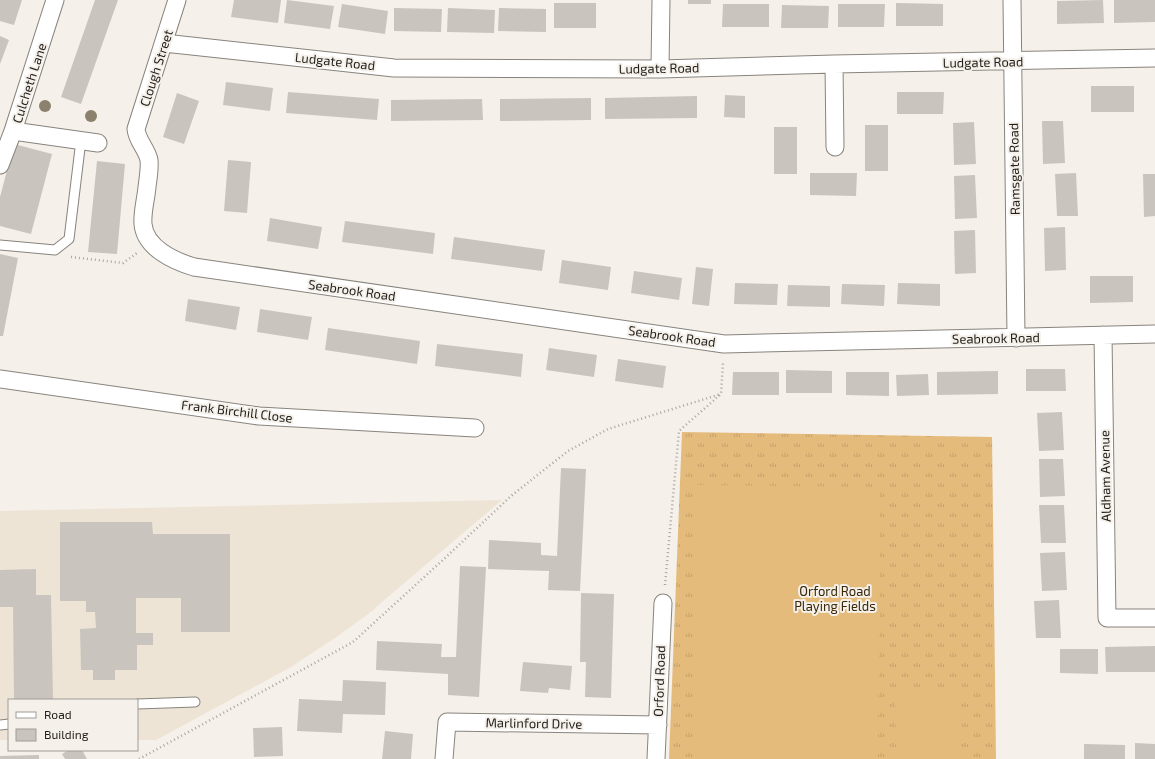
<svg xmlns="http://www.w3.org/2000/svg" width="1155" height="759" font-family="'Exo 2',sans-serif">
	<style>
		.built { fill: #ede4d6 }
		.grass { fill: url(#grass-tufts) }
		.garden { fill: #e4bb7b }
		.building { fill: #c9c5be }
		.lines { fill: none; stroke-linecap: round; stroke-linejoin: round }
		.lane-casing { stroke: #88847d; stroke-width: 11 }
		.street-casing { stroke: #88847d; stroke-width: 19 }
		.path { stroke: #a9a59f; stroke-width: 2.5; stroke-dasharray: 1 3; stroke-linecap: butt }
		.lane { stroke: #fff; stroke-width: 9 }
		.street { stroke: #fff; stroke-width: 17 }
		.tree { fill: #8c816d }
		.labels { text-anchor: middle; stroke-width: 4; stroke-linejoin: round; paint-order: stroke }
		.street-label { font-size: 13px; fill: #201e1b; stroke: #f5f0e9 }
		.park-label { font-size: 13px; fill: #372608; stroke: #f5f0e9 }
	</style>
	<defs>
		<pattern id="grass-tufts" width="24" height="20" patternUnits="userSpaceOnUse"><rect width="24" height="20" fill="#e4bb7b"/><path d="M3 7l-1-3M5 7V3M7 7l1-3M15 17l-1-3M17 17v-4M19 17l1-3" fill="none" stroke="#c3a06a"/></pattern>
	</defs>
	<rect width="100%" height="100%" fill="#f5f0e9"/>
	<path class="built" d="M502 500 375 608V609L338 636 291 667 156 740H137V700H9V740H0V511Z"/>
	<path class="grass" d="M682 432 992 437 996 759H669Z"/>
	<path class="garden" d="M698 485 880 487 878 759H696Z
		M895 692H960L961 759H896Z"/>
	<path class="building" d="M0 0H22L14 25 0 21Z
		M95 0H118L81 104 61 97Z
		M234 0H281L278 23 231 17Z
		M287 0 334 6 330 29 284 23Z
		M688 0H711V4H688Z
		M1103 0 1104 23 1057 24V1Z
		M1114 0H1155V22L1114 23Z
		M554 3H596V28H554Z
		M896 3 943 4V26H896Z
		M342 4 388 11 385 34 338 27Z
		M723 4H769V27H722Z
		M838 4H885L884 27H838Z
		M782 5 829 6 828 28H781Z
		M394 8 442 9 441 32 394 31Z
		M448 8 495 10 494 33 447 32Z
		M499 8 546 9V32L498 31Z
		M0 36 9 40 0 64Z
		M226 82 273 88 270 111 223 105Z
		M1091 86H1134V112H1091Z
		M288 92 379 99 377 120 286 113Z
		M897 92H944L943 114H897Z
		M177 93 199 101 184 144 163 137Z
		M725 95 745 96V118L724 117Z
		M697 96V118L605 119V98Z
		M591 98V120L500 121V99Z
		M482 99 483 120 391 121V100Z
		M1042 121H1063L1065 163 1043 164Z
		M974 122 976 164 954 165 953 123Z
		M865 125H888V171H865Z
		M774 127H797V174H774Z
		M14 144 52 154 31 234 0 226V197Z
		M228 160 251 162 247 213 224 211Z
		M97 161 125 164 117 254 88 252Z
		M810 173H857L856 196 810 195Z
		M1076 173 1078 216H1057L1055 174Z
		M1143 174H1155V216L1144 217Z
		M975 175 977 218 955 219 954 176Z
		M270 218 322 227 318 249 267 241Z
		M345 221 435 233 433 254 342 242Z
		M1065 227 1066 270 1045 271 1044 228Z
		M975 230 976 273 955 274 954 231Z
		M454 237 545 250 542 271 451 259Z
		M0 254 18 258 3 336H0Z
		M562 260 611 267 608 290 559 283Z
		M696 267 713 269 709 306 692 304Z
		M634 271 682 278 679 300 631 293Z
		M1090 276H1133V302L1090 303Z
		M735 283 778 284 777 305 734 304Z
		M898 283 940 284V306L897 304Z
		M842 284 885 285 884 306 841 304Z
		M788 285 830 286V307L787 306Z
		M188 299 240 307 236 330 185 321Z
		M260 309 312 317 308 340 257 332Z
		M328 328 420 341 417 364 325 350Z
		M437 344 523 354 521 377 435 366Z
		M549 348 597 355 594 377 546 370Z
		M618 359 666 366 663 388 615 381Z
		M1026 369H1065L1066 391H1026Z
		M786 370 832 371V393H786Z
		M998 371V394L937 395V372Z
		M733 372H779V395H732Z
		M846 372H889V396L846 395Z
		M928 374 929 395 897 396 896 375Z
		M1062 412 1064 450 1039 451 1037 413Z
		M1039 459H1063L1065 496 1040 497Z
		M561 468 586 469 580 591 548 590 549 571 488 569 489 540 541 543V555L557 556Z
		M1039 505H1064L1066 543H1041Z
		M60 522H152L153 534H230V632H181V598H136V633H153V645H137V670H115V680H93V670H81L80 629 96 628 95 612H86V601H60Z
		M1065 552 1067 590 1042 591 1040 553Z
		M460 566 486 567 479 697 448 695V674L376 670 377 641 442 644 441 657H456Z
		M36 569V595H51L53 700H14L13 607H0V570Z
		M581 593 614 594 611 698 585 697 586 662H580Z
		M1059 600 1061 638H1036L1034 601Z
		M1155 646V672H1106L1105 647Z
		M1060 649H1098V674L1060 673Z
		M523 662 572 666 570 690 549 688 548 693 520 691Z
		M343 680 386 682 385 715 343 714 342 733 297 731 299 699 342 701Z
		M282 727 283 756 254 757 253 728Z
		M385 731 413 734 411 759H382Z
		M1135 743 1155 744V759H1135Z
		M1084 744 1125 745V759H1084Z
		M69 750H82L87 759H65L62 754Z
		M39 755V759H0V756Z"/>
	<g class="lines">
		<defs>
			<path id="lane" d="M0 245 55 250 69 239 81 140
				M137 704 195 702
				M0 725 9 724"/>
			<path id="street" d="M177 0 136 129C137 141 147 149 149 160 150 168 148 179 147 187 146 199 142 212 143 224 145 248 174 261 194 267L724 344 1155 334
				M1012 0 1016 338
				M164 43 394 68 660 69 834 64 1155 58
				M834 64 835 147
				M660 69 661 0
				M13 131 98 143
				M0 165 13 131 55 0
				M1103 335 1107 618H1155
				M0 379 259 416 475 428
				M444 759 447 722 658 725
				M656 759 663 603"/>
		</defs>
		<use href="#lane" class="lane-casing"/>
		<use href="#street" class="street-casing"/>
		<path class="path" d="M71 257 123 263 137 253
			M665 585 679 431 721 394 723 363
			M139 759 353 642 444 559 511 496 568 451 608 429 721 394"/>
		<use href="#lane" class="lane"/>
		<use href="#street" class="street"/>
	</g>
	<g class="tree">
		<circle cx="45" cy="106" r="6"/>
		<circle cx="91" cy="116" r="6"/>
	</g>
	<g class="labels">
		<g class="street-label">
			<text transform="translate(335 61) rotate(6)" y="5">Ludgate Road</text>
			<text transform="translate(983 62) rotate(-1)" y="5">Ludgate Road</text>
			<text transform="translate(156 68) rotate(-72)" y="5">Clough Street</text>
			<text transform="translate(659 68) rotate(-1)" y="5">Ludgate Road</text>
			<text transform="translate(29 83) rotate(-72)" y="5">Culcheth Lane</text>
			<text transform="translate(1014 169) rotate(-91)" y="5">Ramsgate Road</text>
			<text transform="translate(352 290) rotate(8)" y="5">Seabrook Road</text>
			<text transform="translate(672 336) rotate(8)" y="5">Seabrook Road</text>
			<text transform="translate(996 338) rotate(-1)" y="5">Seabrook Road</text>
			<text transform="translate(237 411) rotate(7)" y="5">Frank Birchill Close</text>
			<text transform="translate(1105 476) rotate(-91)" y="5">Aldham Avenue</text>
			<text transform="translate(659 681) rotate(-88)" y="5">Orford Road</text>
			<text transform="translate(534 723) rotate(1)" y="5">Marlinford Drive</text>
		</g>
		<g class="park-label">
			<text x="835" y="596">Orford Road<tspan x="835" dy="15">Playing Fields</tspan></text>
		</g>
	</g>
	<rect x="8" y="699" width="130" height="52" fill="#f5f0e9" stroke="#a09c97"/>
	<rect x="16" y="712" width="20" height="6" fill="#ffffff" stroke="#a09c97"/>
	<text x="44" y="719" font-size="12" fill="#201e1b">Road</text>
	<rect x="16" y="729" width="20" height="12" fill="#c9c5be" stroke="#a09c97"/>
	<text x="44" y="739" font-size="12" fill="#201e1b">Building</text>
</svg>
